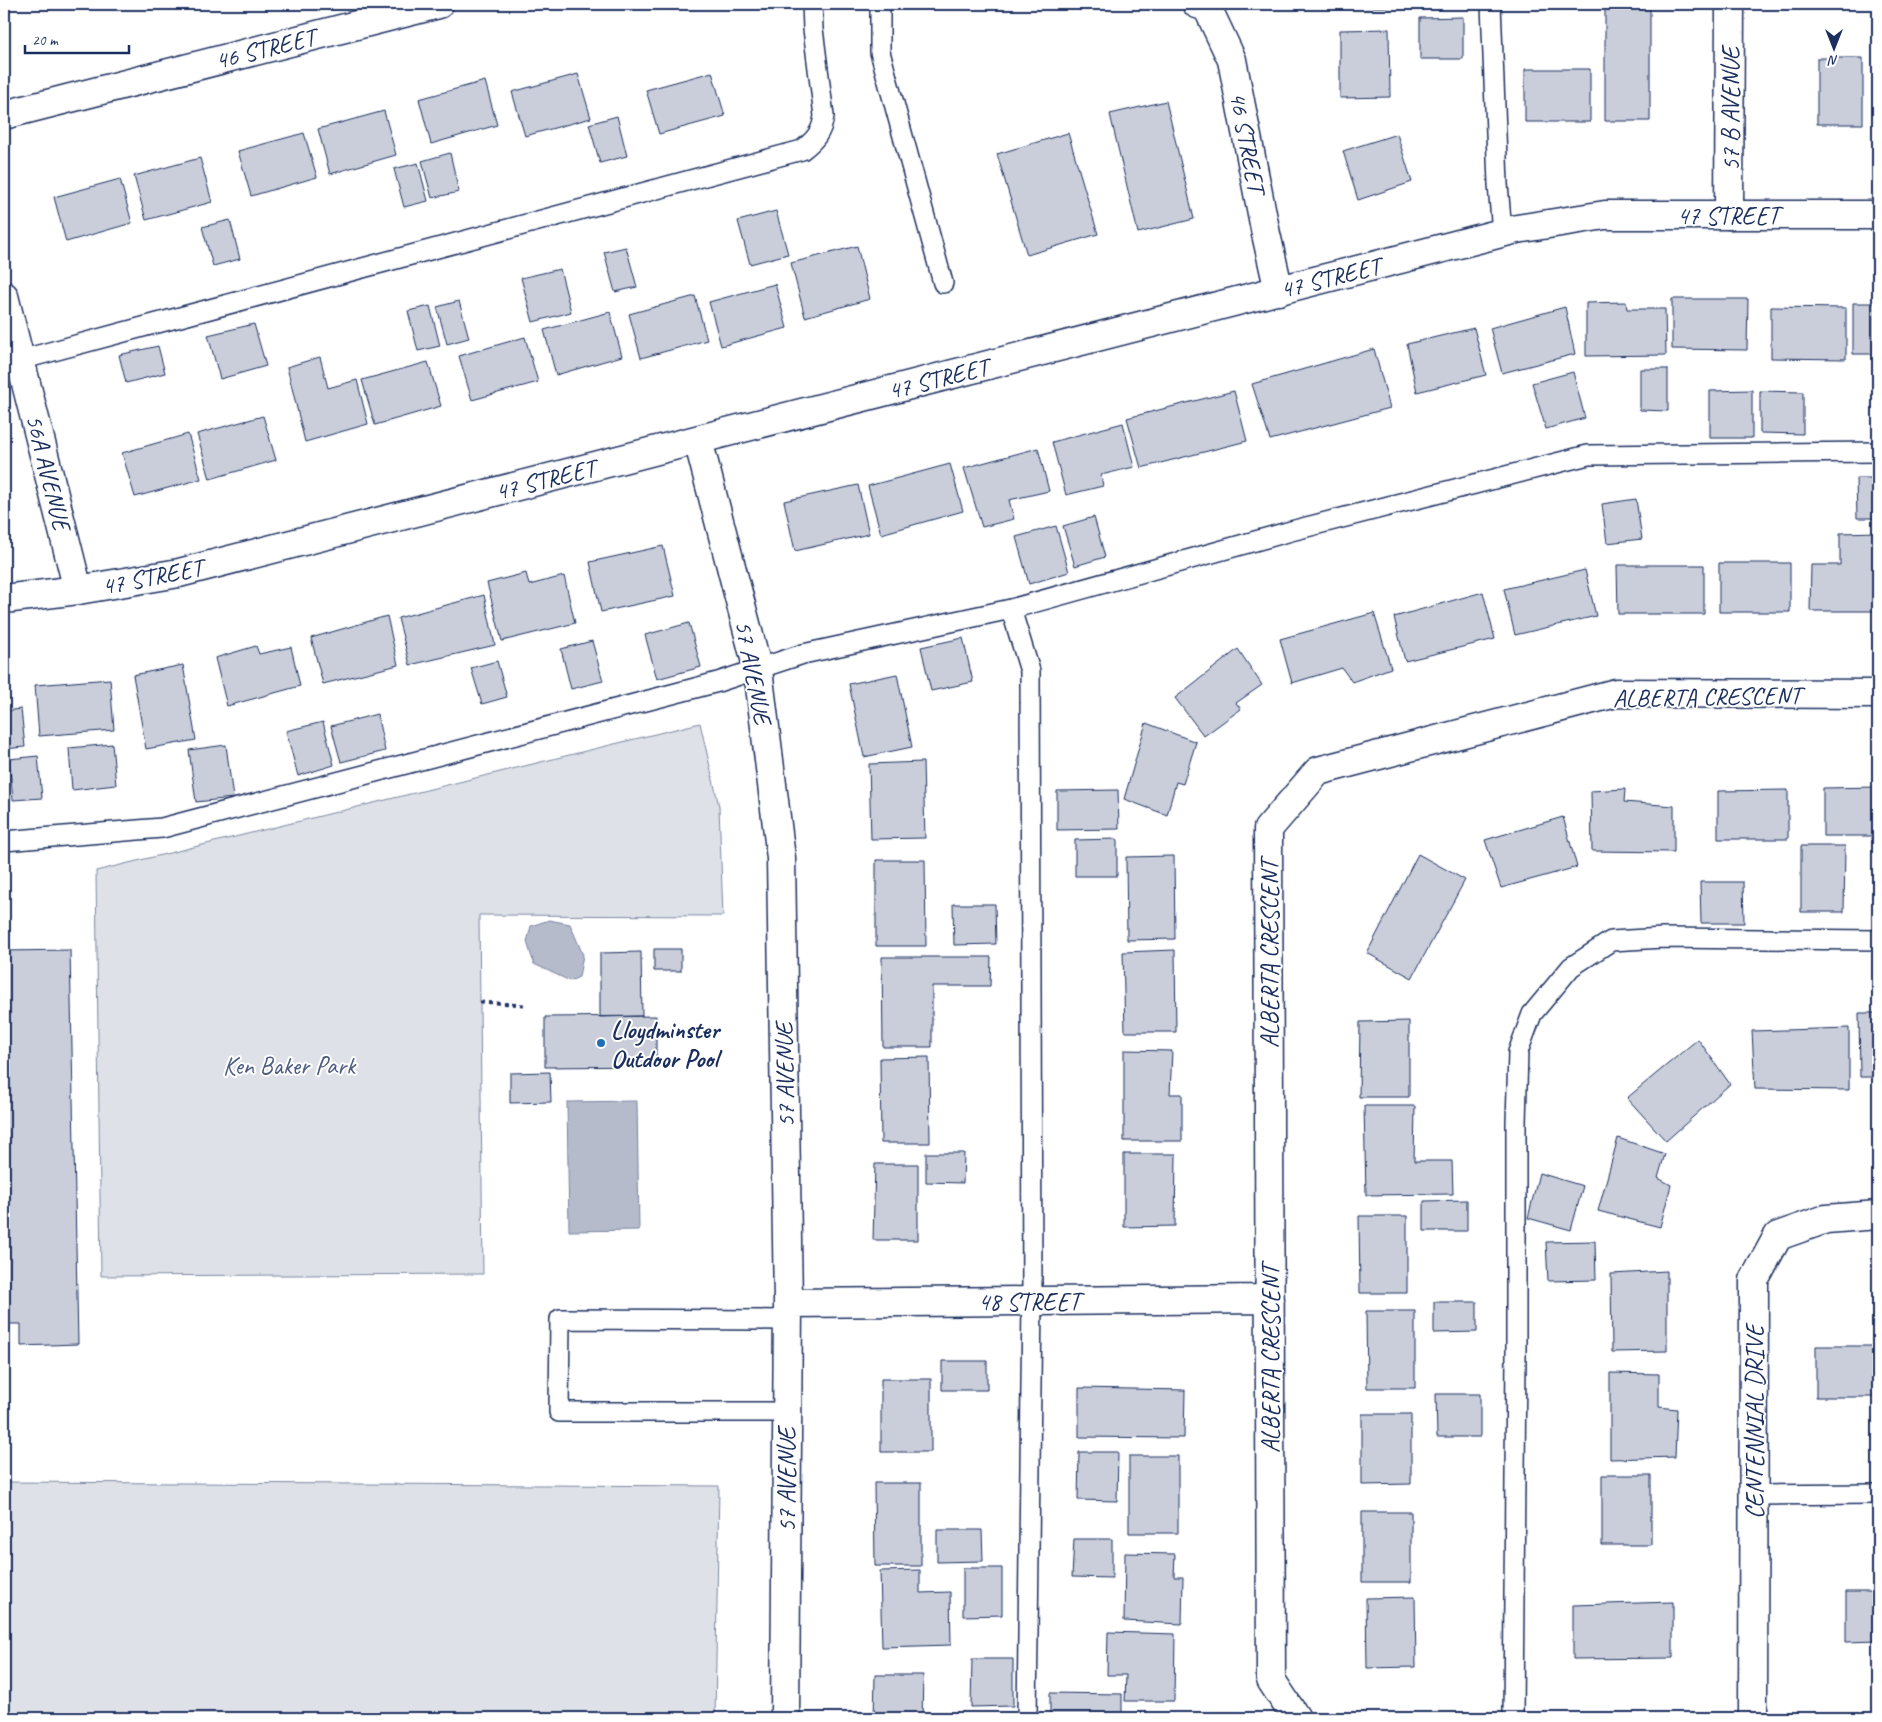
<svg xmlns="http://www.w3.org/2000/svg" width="1882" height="1722" font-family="Caveat,sans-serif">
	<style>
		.green { fill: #dee1e7; stroke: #7c88a2 }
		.water { fill: #b5bbca; stroke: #77839f }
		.building { fill: #caceda; stroke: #1b2f5e }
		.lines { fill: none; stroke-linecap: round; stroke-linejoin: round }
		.lane-casing { stroke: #1b2f5e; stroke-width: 22 }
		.street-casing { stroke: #1b2f5e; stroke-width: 31 }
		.secondary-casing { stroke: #1b2f5e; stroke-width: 31 }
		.path { stroke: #1b2f5e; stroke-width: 3; stroke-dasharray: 4 4; stroke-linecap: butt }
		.lane { stroke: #fff; stroke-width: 19 }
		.street { stroke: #fff; stroke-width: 28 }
		.secondary { stroke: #fff; stroke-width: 28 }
		.poi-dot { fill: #1f6fb2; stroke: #fff; stroke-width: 2 }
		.labels { text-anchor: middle; stroke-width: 4; stroke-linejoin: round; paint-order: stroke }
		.street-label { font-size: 25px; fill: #1b2f5e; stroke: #fff }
		.poi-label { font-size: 25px; font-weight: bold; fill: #1b2f5e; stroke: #fff; text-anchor: start }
		.park-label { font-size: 25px; fill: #4c5c80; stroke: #fff }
	</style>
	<rect width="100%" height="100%" fill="#fff"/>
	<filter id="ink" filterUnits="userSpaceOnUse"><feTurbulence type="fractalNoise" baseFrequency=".02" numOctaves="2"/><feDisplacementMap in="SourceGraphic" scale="10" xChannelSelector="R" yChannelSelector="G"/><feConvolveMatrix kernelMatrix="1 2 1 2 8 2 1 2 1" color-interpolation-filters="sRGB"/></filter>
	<g filter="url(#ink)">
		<path class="green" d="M700 723 719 806 723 916 479 915 483 1274 101 1276 96 871Z
			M4 1482 719 1486 715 1718H4Z"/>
		<path class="water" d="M549 920 570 924 583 955 579 977 570 981 534 964 527 942 531 926Z
			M637 1101 639 1230 569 1231 567 1102Z"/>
		<path class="building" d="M1354 4H1404V7H1354Z
			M1605 4H1650V121H1605Z
			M1463 17V59H1420V18Z
			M1389 29 1390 97 1340 98V30Z
			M1817 58H1863V124H1817Z
			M1525 69H1590V122H1525Z
			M712 72 725 116 659 134 646 90Z
			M578 74 591 118 525 136 512 92Z
			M485 81 497 125 431 144 419 99Z
			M1166 101 1194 219 1138 233 1110 114Z
			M384 111 396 155 330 174 318 129Z
			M617 116 627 156 600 163 589 124Z
			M304 133 317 177 251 196 238 151Z
			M1068 133 1098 234 1027 255 997 154Z
			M1397 134 1412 182 1358 200 1343 151Z
			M450 153 459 192 432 198 422 161Z
			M200 158 212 202 146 220 134 176Z
			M418 163 428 201 404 207 394 169Z
			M120 179 132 223 66 242 54 197Z
			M776 211 788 254 750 264 738 221Z
			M230 220 240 259 213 266 202 227Z
			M857 246 870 299 805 317 791 263Z
			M626 247 637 287 615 292 604 252Z
			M560 269 571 312 533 322 521 278Z
			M775 284 787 328 721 346 709 302Z
			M695 296 707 340 641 358 629 314Z
			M1672 299H1748L1747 350 1672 349Z
			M459 301 469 338 447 344 437 307Z
			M1626 302 1627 309H1665L1666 355 1586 356V303Z
			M1853 303H1878V354H1853Z
			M430 306 440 346 418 351 408 311Z
			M1565 307 1575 354 1502 373 1490 328Z
			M1771 307 1846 308V359L1771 358Z
			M610 312 622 356 556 375 544 330Z
			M254 324 266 366 220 379 208 335Z
			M1474 328 1486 375 1417 392 1407 344Z
			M525 337 538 382 472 400 459 356Z
			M158 346 165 373 126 383 119 355Z
			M1374 349 1390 408 1270 440 1252 384Z
			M320 357 328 388 357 380 368 424 305 442 287 367Z
			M428 362 441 406 375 425 362 380Z
			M1640 369H1668V411L1640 410Z
			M1573 372 1585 418 1546 429 1532 383Z
			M1752 390V438H1710V391Z
			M1234 391 1247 441 1141 468 1127 418Z
			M1760 391 1803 392V434L1760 433Z
			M263 416 276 460 210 479 197 434Z
			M1123 423 1134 467 1101 475 1103 486 1066 495 1052 442Z
			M188 434 201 479 135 497 122 453Z
			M1038 448 1049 491 1009 500 1014 519 982 527 964 468Z
			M950 464 963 511 881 534 868 486Z
			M1856 478H1878V518H1857Z
			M858 485 869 534 795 551 784 501Z
			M1636 499 1642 539 1607 543 1602 504Z
			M1094 517 1105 557 1075 566 1063 526Z
			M1056 526 1069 572 1029 584 1016 537Z
			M1878 532V611H1810L1811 565H1840V533Z
			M663 546 675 596 601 612 590 562Z
			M1719 563H1790V612H1719Z
			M1617 565H1704V614H1618Z
			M1585 570 1596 616 1515 635 1504 589Z
			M526 573 529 585 564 576 575 623 502 641 487 583Z
			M1483 592 1495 639 1405 661 1394 617Z
			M484 595 495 645 410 665 398 618Z
			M1374 613 1391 668 1352 682 1342 668 1292 683 1280 639Z
			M387 616 398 665 323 684 311 638Z
			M689 623 701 667 657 679 645 635Z
			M963 638 973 682 931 691 921 647Z
			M592 641 603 681 571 689 561 649Z
			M256 646 259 654 291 647 300 686 227 706 215 658Z
			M1238 649 1262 685 1236 703 1241 709 1204 736 1175 698Z
			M497 661 507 697 482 704 471 668Z
			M183 665 196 740 146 749 133 675Z
			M897 674 912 747 864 757 849 684Z
			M110 679 114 730 39 736 35 685Z
			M21 709 25 747 4 749V711Z
			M377 714 385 751 341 762 331 726Z
			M323 722 334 765 298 776 286 731Z
			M1146 723 1196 742 1183 784 1176 782 1167 815 1124 799Z
			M112 744 116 785 72 790 69 748Z
			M226 745 233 798 196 802 189 750Z
			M38 756 42 798 13 800 9 759Z
			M923 762 925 838 871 839 869 764Z
			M1878 787V836H1823V788Z
			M1625 789 1624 802 1674 806V852L1592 851 1591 791Z
			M1118 790 1119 829 1057 830V791Z
			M1788 790V839H1718V791Z
			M1563 817 1577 867 1501 888 1485 840Z
			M1117 839V876H1075V840Z
			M1801 846H1845L1844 912H1801Z
			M1418 854 1465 880 1412 978 1367 953Z
			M1174 856 1175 939 1127 940 1126 857Z
			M876 860H925L926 946H876Z
			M1700 882H1743L1744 923H1701Z
			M953 904H995L996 944 954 945Z
			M654 949H681V971H654Z
			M70 950 78 1344 21 1346V1324H4V951Z
			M1175 950 1176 1032H1125L1123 952Z
			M641 952 642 1016 600 1017V953Z
			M882 957H991L990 986H932V1047H883Z
			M1859 1013H1878V1077H1860Z
			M656 1016V1066L545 1067V1017Z
			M1409 1021V1097H1359L1360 1022Z
			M1849 1028V1090L1755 1089 1752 1031Z
			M1698 1039 1730 1084 1666 1141 1627 1098Z
			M1124 1050 1172 1051 1170 1094H1182V1141H1124Z
			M929 1057 930 1143H881L880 1058Z
			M550 1072 551 1102 510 1103V1073Z
			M1364 1106H1415L1414 1161H1452L1453 1194 1366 1195Z
			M1618 1138 1665 1154 1658 1178 1671 1185 1660 1227 1598 1211Z
			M926 1153H964L963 1183 926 1182Z
			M1124 1154H1176L1175 1226 1124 1227Z
			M875 1164H918V1240H873Z
			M1539 1173 1583 1186 1571 1230 1528 1218Z
			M1467 1200V1231H1424V1201Z
			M1359 1216H1407V1293H1360Z
			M1595 1241 1596 1280 1548 1281 1546 1242Z
			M1667 1271V1351L1612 1352 1611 1274Z
			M1434 1302H1477V1332L1434 1333Z
			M1366 1311H1415V1388H1367Z
			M1816 1346H1878V1397H1816Z
			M942 1361H987V1390H942Z
			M1610 1373 1659 1374V1407L1677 1409 1675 1457 1610 1459Z
			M881 1379H931V1452H881Z
			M1079 1388 1185 1390 1184 1438 1079 1437Z
			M1436 1394H1480V1437H1437Z
			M1362 1414H1411V1484L1362 1485Z
			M1079 1452H1118L1117 1501 1078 1500Z
			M1129 1456H1178V1533H1129Z
			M1602 1475H1651V1545H1602Z
			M874 1483H921V1566H875Z
			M1362 1512H1411V1582H1362Z
			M937 1530H982L983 1561 937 1562Z
			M1074 1539H1112V1578L1072 1577Z
			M1125 1553 1175 1554 1174 1577H1183L1182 1624 1124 1621Z
			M963 1568H1002V1615L963 1616Z
			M920 1570V1593L950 1592 951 1645 882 1647 880 1571Z
			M1846 1592H1878V1641L1846 1642Z
			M1415 1597 1416 1667 1367 1668 1366 1598Z
			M1673 1602V1658L1573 1659V1605Z
			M1108 1632 1175 1634 1174 1701H1125L1126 1675H1107Z
			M972 1659H1013V1706L971 1707Z
			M875 1675H923L922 1718H874Z
			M1050 1693 1122 1694V1718H1050Z"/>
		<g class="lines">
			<defs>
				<path id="lane" d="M880 4V52L943 283
					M1491 4 1498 184 1502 233
					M20 360 802 150C815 140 822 132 824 116L813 29 812 4
					M1011 609 1030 671 1032 1300 1027 1718
					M4 841 162 828 718 682 803 654 1011 609 1291 531 1588 455 1878 452
					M787 1412H559L560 1319 787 1320
					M1754 1495 1878 1494
					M1513 1718 1516 1354V1123L1518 1052 1532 1014 1571 967 1611 941 1663 938 1878 940"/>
				<path id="street" d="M1197 4 1207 7 1232 60 1266 234 1279 291
					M4 115 439 4
					M1729 215 1730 4
					M4 296 78 590
					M698 440 758 670 781 858 788 1303 785 1718
					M788 1303 1270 1299
					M1296 1718 1271 1680 1268 829 1318 771 1616 693 1878 694
					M1753 1718 1754 1280 1778 1236 1826 1219 1878 1215"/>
				<path id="secondary" d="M4 599 78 590 179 573 1517 229 1605 215H1878"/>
			</defs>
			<use href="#lane" class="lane-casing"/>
			<use href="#street" class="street-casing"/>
			<use href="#secondary" class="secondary-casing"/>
			<path class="path" d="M480 1002 525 1005"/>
			<use href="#lane" class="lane"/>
			<use href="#street" class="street"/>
			<use href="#secondary" class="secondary"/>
		</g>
	</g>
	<circle class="poi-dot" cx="601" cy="1043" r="5"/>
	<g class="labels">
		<g class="street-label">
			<text transform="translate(265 48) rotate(-14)" y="9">46 STREET</text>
			<text transform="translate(1730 109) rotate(-90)" y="9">57 B AVENUE</text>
			<text transform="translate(1248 142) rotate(79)" y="9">46 STREET</text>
			<text x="1728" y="224">47 STREET</text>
			<text transform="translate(1330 277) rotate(-14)" y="9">47 STREET</text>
			<text transform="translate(938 378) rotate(-14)" y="9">47 STREET</text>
			<text transform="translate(49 472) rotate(76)" y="9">56A AVENUE</text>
			<text transform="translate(545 479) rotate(-14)" y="9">47 STREET</text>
			<text transform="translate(152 576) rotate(-11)" y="9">47 STREET</text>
			<text transform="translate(754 672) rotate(79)" y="9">57 AVENUE</text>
			<text transform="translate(1707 696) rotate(-1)" y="9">ALBERTA CRESCENT</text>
			<text transform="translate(1269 954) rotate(-90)" y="9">ALBERTA CRESCENT</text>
			<text transform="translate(784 1075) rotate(-91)" y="9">57 AVENUE</text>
			<text x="1029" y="1310">48 STREET</text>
			<text transform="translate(1270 1359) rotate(-90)" y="9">ALBERTA CRESCENT</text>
			<text transform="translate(1754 1422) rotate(-90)" y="9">CENTENNIAL DRIVE</text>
			<text transform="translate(786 1480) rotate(-90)" y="9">57 AVENUE</text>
		</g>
		<g class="poi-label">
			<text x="611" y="1038">Lloydminster<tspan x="611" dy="29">Outdoor Pool</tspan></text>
		</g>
		<g class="park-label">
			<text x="289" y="1074">Ken Baker Park</text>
		</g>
	</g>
	<rect width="1882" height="1722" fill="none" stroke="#fff" stroke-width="20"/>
	<rect x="10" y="10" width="1862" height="1702" fill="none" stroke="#1b2f5e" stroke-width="2" filter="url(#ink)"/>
	<g transform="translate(1834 48) rotate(180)" stroke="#ffffff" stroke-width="4" paint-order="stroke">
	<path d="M0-4L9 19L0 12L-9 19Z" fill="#1b2f5e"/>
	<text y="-8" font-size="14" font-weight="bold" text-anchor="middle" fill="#1b2f5e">N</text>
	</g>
	<path d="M25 45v8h104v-8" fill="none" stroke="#1b2f5e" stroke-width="2.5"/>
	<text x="32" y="45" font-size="15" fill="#1b2f5e" stroke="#ffffff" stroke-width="4" paint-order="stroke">20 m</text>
</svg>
